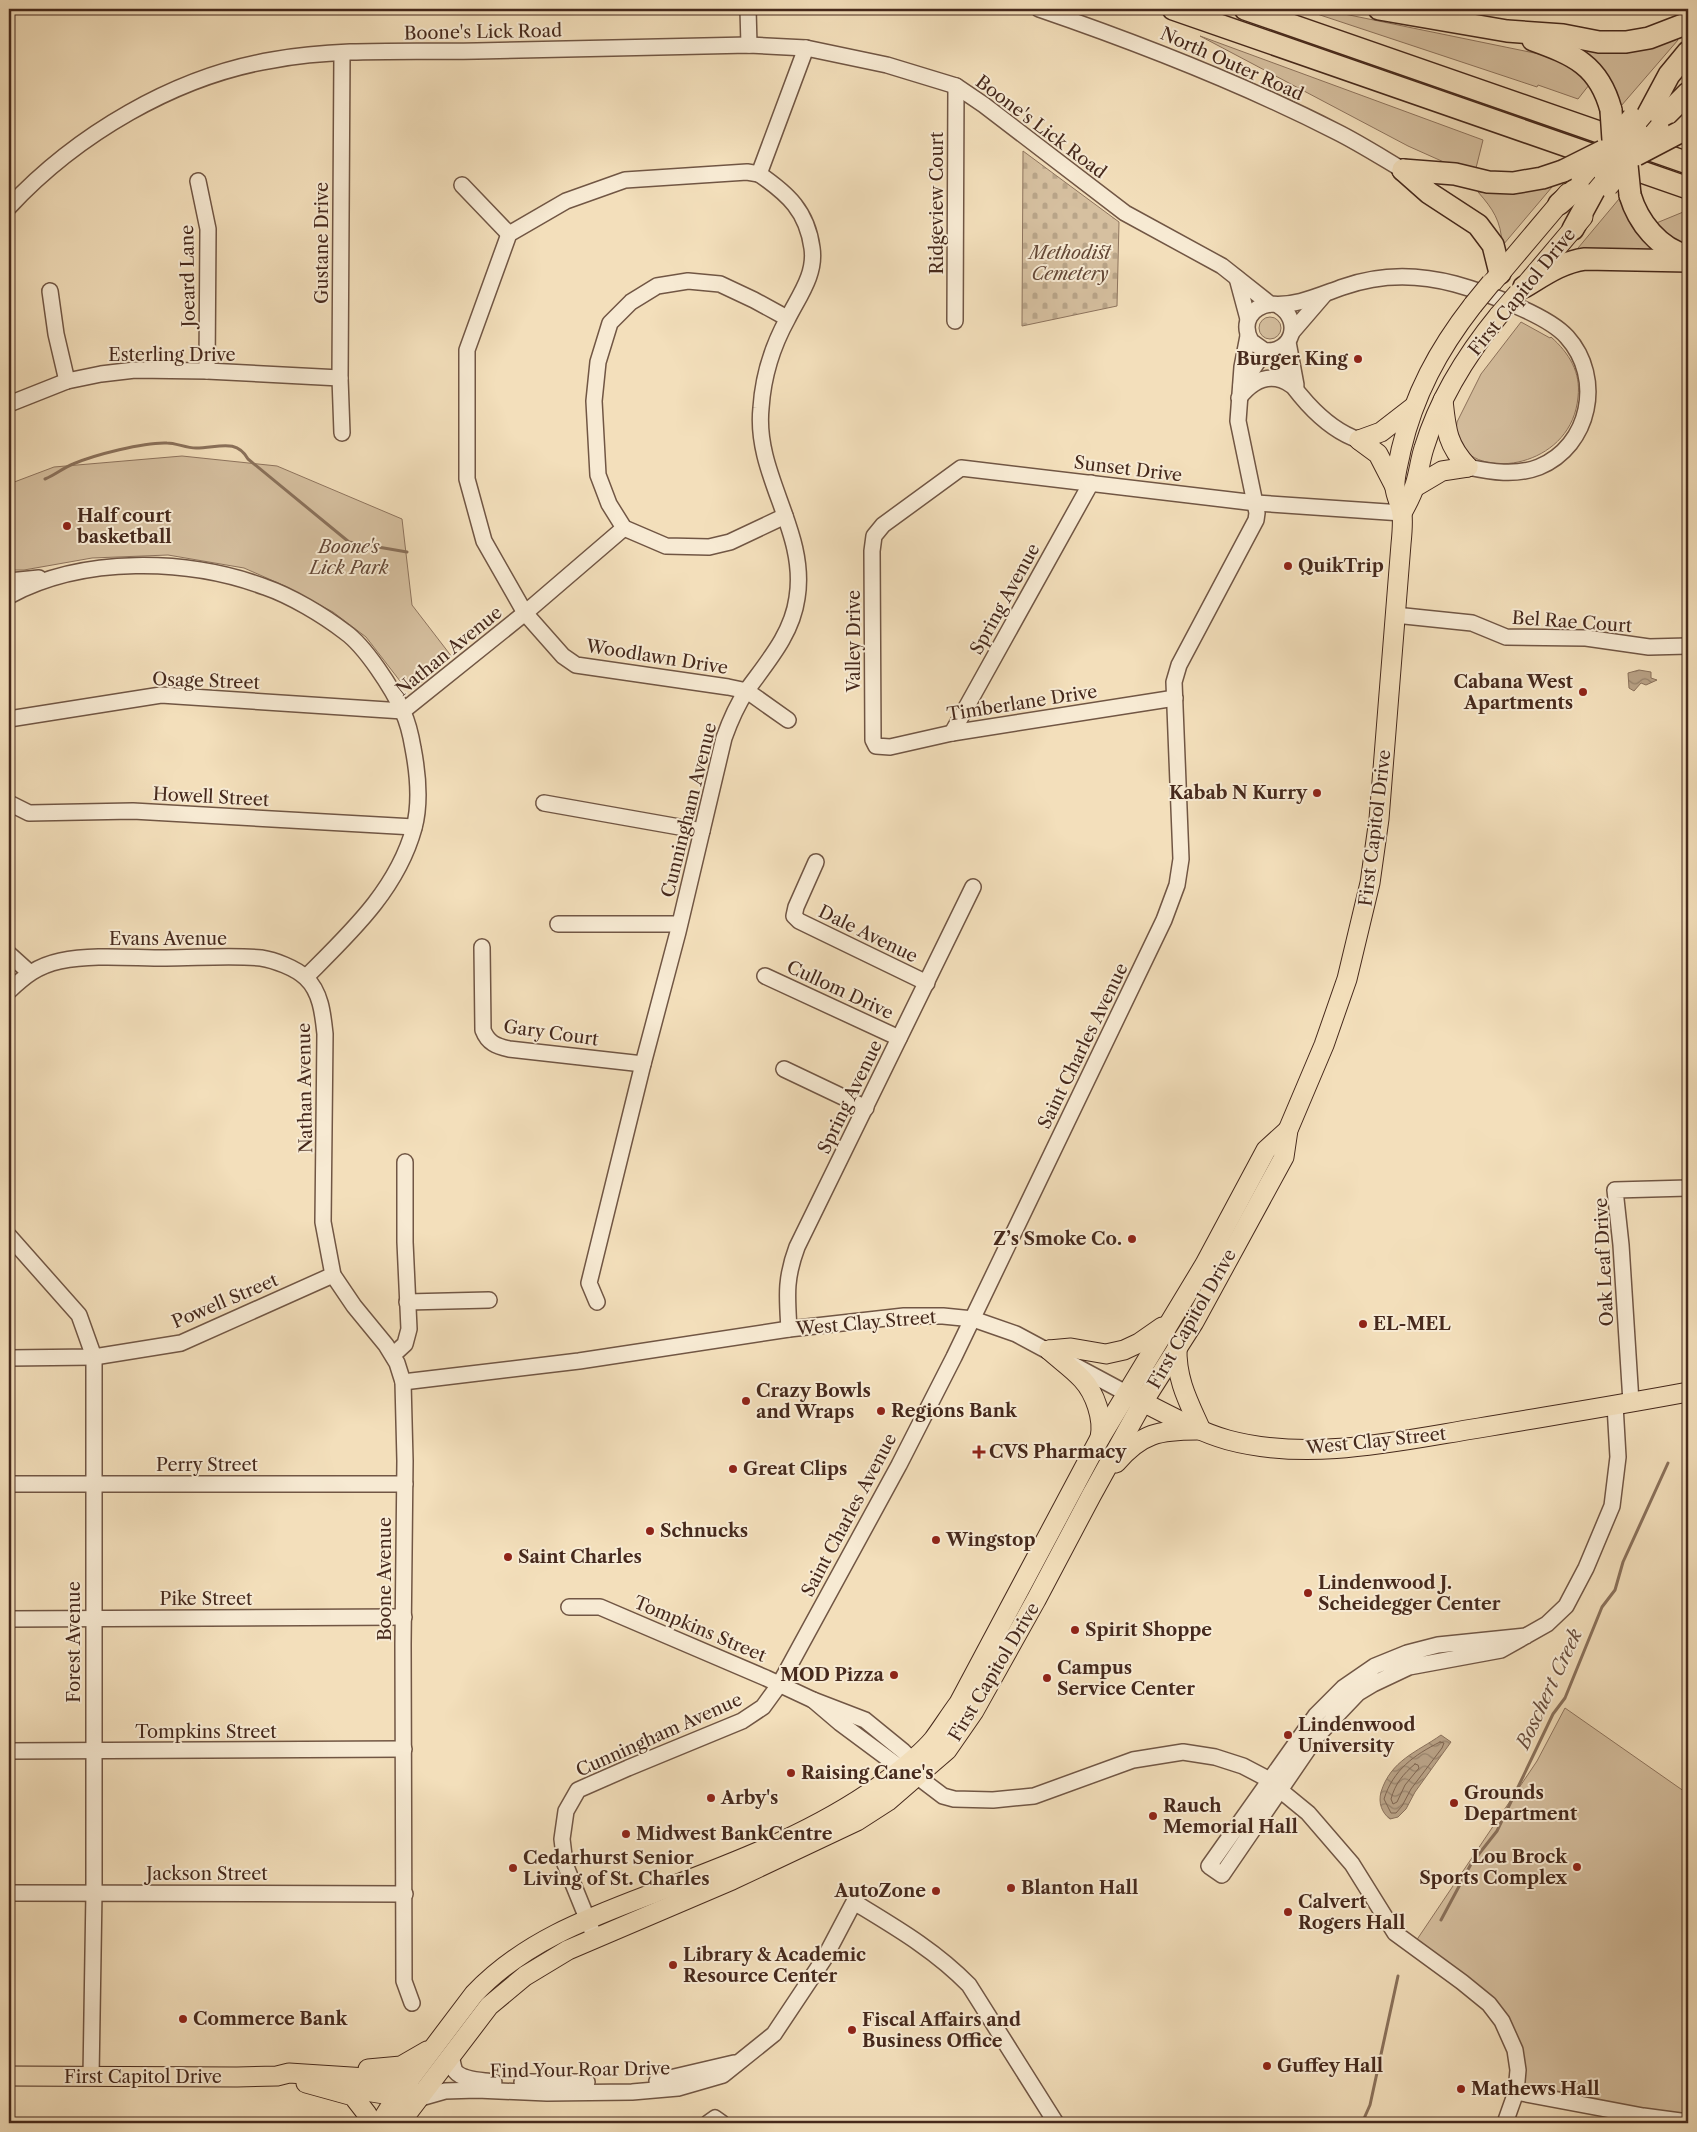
<svg xmlns="http://www.w3.org/2000/svg" width="1697" height="2132" viewBox="0 0 1697 2132" font-family="'Libre Caslon Text',serif">
<style>
.green{fill:#d6c0a0;stroke:#8e745e}
.cemetery{fill:url(#cemetery-stones);stroke:#8e745e}
.water{fill:url(#water-waves);stroke:#8a715b}
.lines{fill:none;stroke-linecap:round;stroke-linejoin:round}
.shore{stroke:#7f6550;stroke-width:1}
.stream{stroke:#8a715b;stroke-width:3}
.minor-casing{stroke:#715644;stroke-width:18}
.major-casing{stroke:#46291c;stroke-width:21}
.highway-casing{stroke:#46291c;stroke-width:24}
.minor{stroke:#f7ead3;stroke-width:15}
.major{stroke:#f3dfbb;stroke-width:19}
.highway{stroke:#f3dfbb;stroke-width:21}
.major-bridge-casing{stroke:#46291c;stroke-width:21;stroke-linecap:butt}
.highway-bridge-casing{stroke:#46291c;stroke-width:24;stroke-linecap:butt}
.major-bridge{stroke:#f3dfbb;stroke-width:19}
.highway-bridge{stroke:#f3dfbb;stroke-width:21}
.poi-dot{fill:#8f2418;stroke:#f7ead3;stroke-width:2}
.labels{text-anchor:middle;dominant-baseline:central;stroke-width:4;stroke-linejoin:round;paint-order:stroke}
.street-label{font-size:18px;fill:#46291c;stroke:#f7ead3}
.park-label{font-size:18px;font-style:italic;fill:#634736;stroke:#f7ead3}
.poi-label{font-size:18px;font-weight:bold;fill:#46291c;stroke:#f7ead3;text-anchor:start}
.water-label{font-size:19px;font-style:italic;fill:#684d3c;stroke:#f7ead3}
</style>
<defs>
<pattern id="cemetery-stones" width="16" height="16" patternUnits="userSpaceOnUse" patternTransform="scale(1.25)"><rect width="16" height="16" fill="#d6c0a0"/><path d="M2 7V4a2 2 0 0 1 4 0v3zM10 15v-3a2 2 0 0 1 4 0v3z" fill="#b9a589"/></pattern>
<pattern id="water-waves" width="16" height="10" patternUnits="userSpaceOnUse" patternTransform="scale(1.25)"><rect width="16" height="10" fill="#b8a185"/><path d="M0 5q4-4 8 0t8 0" fill="none" stroke="#97836c"/></pattern>
</defs>
<rect width="100%" height="100%" fill="#f3dfbb"/>
<filter id="stains"><feTurbulence type="fractalNoise" baseFrequency=".004" numOctaves="4"/><feColorMatrix values="0 0 0 0 .2 0 0 0 0 .09 0 0 0 0 .02 0 0 0 .5 -.17"/></filter>
<radialGradient id="worn" r=".72"><stop offset=".6" stop-color="#630" stop-opacity="0"/><stop offset="1" stop-color="#630" stop-opacity=".3"/></radialGradient>
<!-- green -->
<g class="green">
<polygon points="1302,9 1320,9 1549,56 1577,71 1589,85 1578,99 1538,85 1537,87"/>
<polygon points="1200,36 1483,140 1475,172 1455,167 1408,146"/>
<polygon points="1677,39 1678,40 1621,106 1578,48"/>
<path d="M1552 187 1503 245 1502 244C1501 221 1493 209 1478 192L1520 193Z"/>
<polygon points="1619,199 1632,227 1645,242 1658,254 1573,254"/>
<polygon points="1688,210 1688,248 1683,246 1654,224"/>
<circle cx="1270" cy="328" r="11"/>
<path d="M1521 322 1550 338 1551 337C1569 353 1581 372 1578 397 1571 478 1448 484 1457 422L1481 374Z"/>
<polygon points="182,456 277,466 402,519 412,605 452,657 418,685 400,681 366,637 333,612 285,586 244,568 168,555 92,558 24,570 9,570 9,484 54,467"/>
<polygon points="1565,1708 1688,1794 1688,2114 1669,2114 1526,2086 1522,2082 1518,2042 1416,1941 1537,1761"/>
</g>
<!-- cemetery -->
<polygon class="cemetery" points="1023,151 1119,222 1117,306 1022,326"/>
<!-- water -->
<g class="water">
<polygon points="1639,670 1651,672 1651,678 1657,680 1646,685 1641,683 1634,691 1629,688 1628,673"/>
<path d="M1441 1735 1451 1742 1415 1792 1406 1809 1398 1817 1390 1819C1382 1813 1378 1803 1381 1792 1391 1760 1417 1752 1441 1735Z"/>
</g>
<g class="lines">
<!-- shore -->
<g class="shore">
<path d="M1440 1742 1444 1743 1442 1748 1411 1789 1402 1806 1396 1813H1391L1384 1799C1393 1770 1414 1755 1440 1742Z"/>
<path d="M1415 1764 1418 1765 1419 1768 1405 1785 1397 1802 1393 1804 1391 1799C1395 1784 1403 1774 1415 1764Z"/>
</g>
<!-- stream -->
<g class="stream">
<path d="M45 479C55 475 63 468 73 464 94 455 144 442 167 443 176 443 186 448 196 448 218 448 236 438 248 459L349 542 407 552"/>
<polyline points="1441,1920 1471,1864 1497,1831 1553,1714 1565,1698 1602,1607 1615,1590 1623,1562 1668,1463"/>
<polyline points="1362,2123 1370,2105 1398,1976"/>
</g>
<defs>
<g id="minor">
<polyline points="748,9 749,45"/>
<path d="M1039 9C1141 44 1241 83 1337 132 1359 143 1381 157 1403 170"/>
<polyline points="759,174 747,172 625,180 566,201 509,234 467,350 467,479 484,541 525,613 563,656 576,665 728,687 747,691 788,720"/>
<polyline points="198,181 208,229 207,371"/>
<polyline points="462,185 509,234"/>
<path d="M9 207C76 135 175 76 273 60 339 48 410 52 477 51 568 49 658 47 749 45L806 48 887 65 956 86 984 105 1125 213 1222 266 1270 304C1295 307 1320 295 1343 287 1379 274 1418 274 1455 284 1484 292 1548 315 1567 337 1604 378 1590 446 1539 467 1516 476 1491 472 1468 467"/>
<polyline points="1237,278 1248,319"/>
<polyline points="50,291 56,334 67,381"/>
<path d="M1270 304C1251 307 1241 323 1251 341L1265 351C1293 353 1302 320 1279 306"/>
<polyline points="955,321 956,86"/>
<polyline points="1293,331 1324,295"/>
<polyline points="1288,342 1296,385"/>
<path d="M1269 351C1290 385 1320 427 1359 440"/>
<polyline points="1241,386 1265,351"/>
<path d="M1239 398C1253 380 1271 371 1291 385"/>
<polyline points="9,404 67,381 101,374 135,370 207,371 340,378"/>
<polyline points="342,433 340,378 342,53"/>
<polyline points="785,516 730,542 709,547 666,546 624,528 609,504 598,475 594,401 598,362 610,323 631,302 657,286 688,281 720,284 754,300 787,318"/>
<polyline points="9,581 39,578"/>
<path d="M9 596C83 556 187 558 265 587 291 596 323 615 345 632 365 646 393 689 403 712 408 723 411 736 413 748 418 774 421 802 414 828 397 890 350 933 306 977"/>
<polyline points="1395,615 1472,623 1506,637 1586,638 1649,647 1688,646"/>
<polyline points="1175,698 952,733 890,747 876,746 873,740 872,551 874,536 883,525 961,468 1256,503 1402,513"/>
<polyline points="403,711 525,613 624,528"/>
<polyline points="9,719 161,695 403,711"/>
<polyline points="952,733 1091,483"/>
<polyline points="9,803 29,813 133,811 414,827"/>
<polyline points="544,803 702,831"/>
<polyline points="816,862 796,907 794,916 799,921 927,983"/>
<polyline points="558,924 679,924"/>
<path d="M482 947 483 1030C488 1043 496 1046 509 1049L643 1064"/>
<polyline points="9,954 29,972"/>
<polyline points="765,976 899,1038"/>
<path d="M9 991C25 976 37 966 60 961 94 954 131 958 166 958 196 958 232 955 261 958 274 960 296 968 306 978 321 992 323 1015 325 1034L323 1222 333 1275 354 1306 386 1345 397 1363 403 1382 405 1461 403 1644 404 1981 412 2003"/>
<polyline points="784,1069 866,1108"/>
<polyline points="9,1236 79,1315 94,1357 94,1892 91,2077"/>
<polyline points="407,1302 489,1300"/>
<path d="M597 1302 589 1283 643 1064 678 932 724 738C730 721 737 705 747 690 768 661 792 634 797 598 808 531 754 475 761 408 763 377 773 345 788 318 799 296 816 274 812 248 807 211 788 194 759 174L806 48"/>
<path d="M789 1329C787 1296 785 1279 797 1247L973 887"/>
<polyline points="393,1355 405,1344 409,1329 405,1242 405,1162"/>
<polyline points="9,1358 94,1357 181,1343 333,1275"/>
<polyline points="403,1382 579,1361 789,1329 904,1316 943,1316 973,1319 1016,1334 1126,1393"/>
<polyline points="1631,1402 1621,1245 1615,1190 1688,1188"/>
<polyline points="9,1484 405,1484"/>
<polyline points="569,1607 600,1607 766,1678 813,1700 865,1720 903,1751 912,1760 916,1771"/>
<polyline points="9,1619 404,1617"/>
<polyline points="1526,1636 1438,1645 1407,1653 1375,1666 1343,1688 1316,1715 1209,1866 1222,1875 1317,1736 1358,1693 1373,1684 1409,1667 1501,1650 1547,1624 1566,1606 1586,1568 1612,1506 1618,1457 1615,1405"/>
<polyline points="813,1700 840,1723 902,1769 918,1777 943,1796 954,1799 993,1800 1034,1796 1133,1760 1183,1752 1215,1757 1243,1766 1264,1777 1308,1813 1352,1864 1395,1933 1462,1982 1489,2004 1502,2021 1515,2050 1518,2070 1516,2092 1505,2123"/>
<polyline points="9,1751 404,1749"/>
<polyline points="9,1893 405,1894"/>
<polyline points="595,1938 565,1864 562,1839 566,1811 578,1790 628,1768 742,1721 763,1707 779,1685 899,1465 954,1357 1164,920 1177,885 1181,859 1174,682 1179,665 1256,520 1257,513 1238,421 1242,367 1248,336"/>
<path d="M451 2055C452 2059 453 2067 455 2071 463 2081 483 2080 494 2082"/>
<polyline points="657,2081 734,2063"/>
<polyline points="522,2082 587,2082"/>
<polyline points="1516,2092 1643,2116 1688,2122"/>
<path d="M417 2099 445 2091 477 2090 547 2093 632 2092 678 2088 723 2075 774 2034 824 1959 854 1902C895 1927 935 1950 969 1985L1056 2123"/>
<polyline points="708,2123 715,2118 722,2123"/>
</g>
<g id="major">
<polyline points="1528,282 1583,217"/>
<polyline points="1492,283 1568,193"/>
<path d="M1443 400C1446 429 1447 445 1468 467"/>
<polyline points="1359,440 1381,432 1412,408"/>
<polyline points="1359,440 1378,454 1395,487"/>
<polyline points="1415,487 1442,471 1468,467"/>
<path d="M1402 513C1407 504 1412 495 1415 485 1419 473 1420 460 1424 448 1439 399 1467 354 1499 315"/>
<path d="M1177 1347C1176 1379 1188 1401 1201 1430"/>
<polyline points="1049,1350 1071,1348 1106,1354 1124,1350 1139,1343 1162,1327"/>
<path d="M1049 1350C1060 1360 1072 1368 1082 1379 1095 1393 1104 1419 1100 1438"/>
<path d="M1131 1396C1161 1411 1196 1431 1228 1440 1310 1462 1398 1441 1479 1428 1549 1416 1619 1405 1688 1392"/>
<path d="M1116 1463C1141 1433 1160 1430 1197 1430"/>
<polyline points="368,2069 401,2066 427,2051"/>
<polyline points="9,2076 237,2077 277,2076 289,2073 382,2079 407,2084 412,2092"/>
<polyline points="306,2083 353,2096 367,2114 368,2123"/>
<polyline points="347,2088 409,2098"/>
<path d="M380 2123 397 2096 474 1994C523 1942 588 1918 654 1893 736 1862 823 1830 894 1775 907 1765 922 1753 933 1740 942 1728 950 1715 959 1703L1100 1438 1205 1264 1266 1150 1288 1130"/>
<path d="M400 2123 489 2006 525 1976 568 1950 732 1880 857 1821 888 1801 947 1750 974 1711 1036 1600 1091 1496 1143 1402 1194 1322 1284 1157 1288 1130 1324 1045 1347 979 1370 883 1379 819 1401 544C1402 534 1403 523 1402 514 1401 505 1396 497 1395 488 1394 476 1399 462 1401 450 1414 395 1438 350 1473 305"/>
</g>
<g id="highway">
<polyline points="1173,9 1688,188"/>
<polyline points="1245,9 1688,163"/>
<polyline points="1379,9 1507,31 1563,35 1599,42 1626,42 1649,38 1688,23"/>
<path d="M1533 40C1574 55 1599 65 1611 110"/>
<polyline points="1640,132 1667,114 1688,93"/>
<polyline points="1638,133 1669,75 1688,52"/>
<polyline points="1403,170 1455,174 1488,182 1513,183 1542,178 1563,171"/>
<polyline points="1403,170 1429,193 1478,225 1493,245 1500,273"/>
<path d="M1630 195C1638 222 1659 249 1688 256"/>
<polyline points="1559,204 1575,190 1601,173"/>
<polyline points="1573,229 1604,172"/>
<path d="M1524 287C1544 275 1562 262 1585 259L1688 261"/>
</g>
</defs>
<!-- minor casing -->
<use href="#minor" class="minor-casing"/>
<!-- major casing -->
<use href="#major" class="major-casing"/>
<!-- highway casing -->
<use href="#highway" class="highway-casing"/>
<!-- minor -->
<use href="#minor" class="minor"/>
<!-- major -->
<use href="#major" class="major"/>
<!-- highway -->
<use href="#highway" class="highway"/>
<defs>
<g id="major-bridge">
<polyline points="1613,140 1632,117"/>
<polyline points="1638,152 1659,127"/>
<polyline points="1581,178 1603,152"/>
<polyline points="1608,187 1627,165"/>
<polyline points="1473,305 1491,283"/>
<polyline points="1499,315 1518,293"/>
</g>
<g id="highway-bridge">
<polyline points="1611,110 1613,140"/>
<polyline points="1636,155 1678,133"/>
<polyline points="1627,165 1630,195"/>
<polyline points="1563,171 1603,151"/>
<polyline points="1604,172 1612,147 1638,133"/>
<polyline points="1604,172 1628,159 1638,133"/>
</g>
</defs>
<!-- major-bridge casing -->
<use href="#major-bridge" class="major-bridge-casing"/>
<!-- highway-bridge casing -->
<use href="#highway-bridge" class="highway-bridge-casing"/>
<!-- major-bridge -->
<use href="#major-bridge" class="major-bridge"/>
<!-- highway-bridge -->
<use href="#highway-bridge" class="highway-bridge"/>
</g>
<!-- markers -->
<g class="poi-dot">
<circle cx="1358" cy="359" r="5"/>
<circle cx="67" cy="526" r="5"/>
<circle cx="1288" cy="566" r="5"/>
<circle cx="1583" cy="692" r="5"/>
<circle cx="1317" cy="793" r="5"/>
<circle cx="1132" cy="1239" r="5"/>
<circle cx="1363" cy="1324" r="5"/>
<circle cx="746" cy="1401" r="5"/>
<circle cx="881" cy="1411" r="5"/>
<path d="M976.5 1444.5h5v5h5v5h-5v5h-5v-5h-5v-5h5z"/>
<circle cx="733" cy="1469" r="5"/>
<circle cx="650" cy="1531" r="5"/>
<circle cx="936" cy="1540" r="5"/>
<circle cx="508" cy="1557" r="5"/>
<circle cx="1308" cy="1593" r="5"/>
<circle cx="1075" cy="1630" r="5"/>
<circle cx="894" cy="1675" r="5"/>
<circle cx="1047" cy="1678" r="5"/>
<circle cx="1288" cy="1735" r="5"/>
<circle cx="791" cy="1773" r="5"/>
<circle cx="711" cy="1798" r="5"/>
<circle cx="1454" cy="1803" r="5"/>
<circle cx="1153" cy="1816" r="5"/>
<circle cx="626" cy="1834" r="5"/>
<circle cx="1577" cy="1867" r="5"/>
<circle cx="513" cy="1868" r="5"/>
<circle cx="1011" cy="1888" r="5"/>
<circle cx="936" cy="1891" r="5"/>
<circle cx="1288" cy="1912" r="5"/>
<circle cx="673" cy="1965" r="5"/>
<circle cx="183" cy="2019" r="5"/>
<circle cx="852" cy="2030" r="5"/>
<circle cx="1267" cy="2066" r="5"/>
<circle cx="1461" cy="2089" r="5"/>
</g>
<g class="labels">
<!-- street labels -->
<g class="street-label">
<text transform="translate(483 32) rotate(-1)">Boone's Lick Road</text>
<text transform="translate(1232 64) rotate(24)">North Outer Road</text>
<text transform="translate(1041 127) rotate(37)">Boone's Lick Road</text>
<text transform="translate(937 203) rotate(-90)">Ridgeview Court</text>
<text transform="translate(322 243) rotate(-90)">Gustane Drive</text>
<text transform="translate(188 276) rotate(-91)">Joeard Lane</text>
<text transform="translate(1522 292) rotate(-51)">First Capitol Drive</text>
<text x="172" y="355">Esterling Drive</text>
<text transform="translate(1128 469) rotate(7)">Sunset Drive</text>
<text transform="translate(1005 599) rotate(-61)">Spring Avenue</text>
<text transform="translate(1572 622) rotate(4)">Bel Rae Court</text>
<text transform="translate(854 641) rotate(-90)">Valley Drive</text>
<text transform="translate(449 651) rotate(-39)">Nathan Avenue</text>
<text transform="translate(657 657) rotate(9)">Woodlawn Drive</text>
<text transform="translate(206 681) rotate(2)">Osage Street</text>
<text transform="translate(1022 703) rotate(-9)">Timberlane Drive</text>
<text transform="translate(211 797) rotate(3)">Howell Street</text>
<text transform="translate(689 810) rotate(-76)">Cunningham Avenue</text>
<text transform="translate(1375 828) rotate(-83)">First Capitol Drive</text>
<text transform="translate(868 934) rotate(26)">Dale Avenue</text>
<text x="168" y="939">Evans Avenue</text>
<text transform="translate(840 990) rotate(25)">Cullom Drive</text>
<text transform="translate(551 1033) rotate(8)">Gary Court</text>
<text transform="translate(1083 1046) rotate(-64)">Saint Charles Avenue</text>
<text transform="translate(305 1088) rotate(-91)">Nathan Avenue</text>
<text transform="translate(850 1097) rotate(-64)">Spring Avenue</text>
<text transform="translate(1604 1262) rotate(-93)">Oak Leaf Drive</text>
<text transform="translate(225 1301) rotate(-23)">Powell Street</text>
<text transform="translate(1192 1319) rotate(-60)">First Capitol Drive</text>
<text transform="translate(866 1323) rotate(-5)">West Clay Street</text>
<text transform="translate(1376 1441) rotate(-6)">West Clay Street</text>
<text x="207" y="1465">Perry Street</text>
<text transform="translate(849 1515) rotate(-62)">Saint Charles Avenue</text>
<text transform="translate(385 1579) rotate(-90)">Boone Avenue</text>
<text x="206" y="1599">Pike Street</text>
<text transform="translate(700 1629) rotate(23)">Tompkins Street</text>
<text transform="translate(74 1642) rotate(-90)">Forest Avenue</text>
<text transform="translate(994 1672) rotate(-59)">First Capitol Drive</text>
<text x="206" y="1732">Tompkins Street</text>
<text transform="translate(659 1735) rotate(-24)">Cunningham Avenue</text>
<text x="207" y="1874">Jackson Street</text>
<text transform="translate(580 2070) rotate(-1)">Find Your Roar Drive</text>
<text x="143" y="2077">First Capitol Drive</text>
</g>
<!-- park labels -->
<g class="park-label">
<text x="1070" y="253">Methodist<tspan x="1070" dy="21">Cemetery</tspan></text>
<text x="349" y="547">Boone's<tspan x="349" dy="21">Lick Park</tspan></text>
</g>
<!-- poi labels -->
<g class="poi-label">
<text x="1348" y="359" text-anchor="end">Burger King</text>
<text x="77" y="516">Half court<tspan x="77" dy="21">basketball</tspan></text>
<text x="1298" y="566">QuikTrip</text>
<text x="1573" y="682" text-anchor="end">Cabana West<tspan x="1573" dy="21">Apartments</tspan></text>
<text x="1307" y="793" text-anchor="end">Kabab N Kurry</text>
<text x="1122" y="1239" text-anchor="end">Z’s Smoke Co.</text>
<text x="1373" y="1324">EL-MEL</text>
<text x="756" y="1391">Crazy Bowls<tspan x="756" dy="21">and Wraps</tspan></text>
<text x="891" y="1411">Regions Bank</text>
<text x="989" y="1452">CVS Pharmacy</text>
<text x="743" y="1469">Great Clips</text>
<text x="660" y="1531">Schnucks</text>
<text x="946" y="1540">Wingstop</text>
<text x="518" y="1557">Saint Charles</text>
<text x="1318" y="1583">Lindenwood J.<tspan x="1318" dy="21">Scheidegger Center</tspan></text>
<text x="1085" y="1630">Spirit Shoppe</text>
<text x="1057" y="1668">Campus<tspan x="1057" dy="21">Service Center</tspan></text>
<text x="884" y="1675" text-anchor="end">MOD Pizza</text>
<text x="1298" y="1725">Lindenwood<tspan x="1298" dy="21">University</tspan></text>
<text x="801" y="1773">Raising Cane's</text>
<text x="1464" y="1793">Grounds<tspan x="1464" dy="21">Department</tspan></text>
<text x="721" y="1798">Arby's</text>
<text x="1163" y="1806">Rauch<tspan x="1163" dy="21">Memorial Hall</tspan></text>
<text x="636" y="1834">Midwest BankCentre</text>
<text x="1567" y="1857" text-anchor="end">Lou Brock<tspan x="1567" dy="21">Sports Complex</tspan></text>
<text x="523" y="1858">Cedarhurst Senior<tspan x="523" dy="21">Living of St. Charles</tspan></text>
<text x="1021" y="1888">Blanton Hall</text>
<text x="926" y="1891" text-anchor="end">AutoZone</text>
<text x="1298" y="1902">Calvert<tspan x="1298" dy="21">Rogers Hall</tspan></text>
<text x="683" y="1955">Library &amp; Academic<tspan x="683" dy="21">Resource Center</tspan></text>
<text x="193" y="2019">Commerce Bank</text>
<text x="862" y="2020">Fiscal Affairs and<tspan x="862" dy="21">Business Office</tspan></text>
<text x="1277" y="2066">Guffey Hall</text>
<text x="1471" y="2089">Mathews Hall</text>
</g>
<!-- water labels -->
<g class="water-label">
<text transform="translate(1549 1689) rotate(-65)">Boschert Creek</text>
</g>
</g>
<!-- margin -->
<rect width="1697" height="2132" fill="none" stroke="#f3dfbb" stroke-width="30"/>
<rect x="10" y="10" width="1677" height="2112" fill="none" stroke="#46291c" stroke-width="2.5"/>
<rect x="15" y="15" width="1667" height="2102" fill="none" stroke="#46291c"/>
<rect width="100%" height="100%" filter="url(#stains)"/>
<rect width="100%" height="100%" fill="url(#worn)"/>
</svg>
